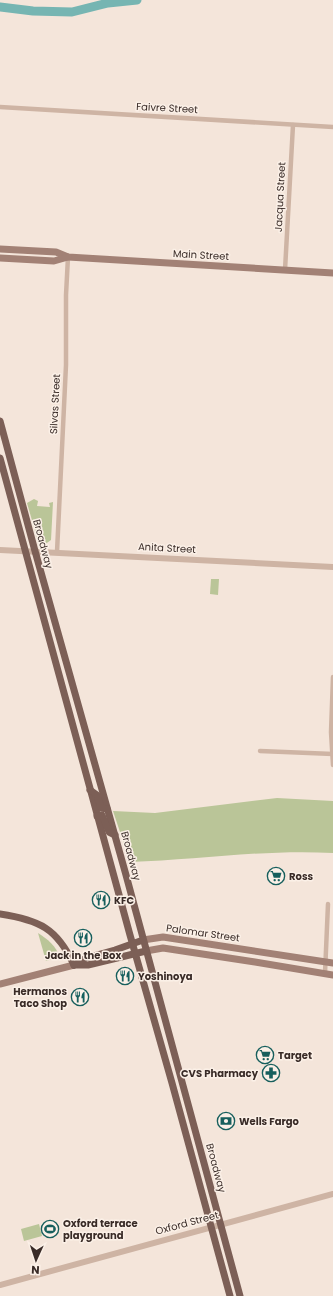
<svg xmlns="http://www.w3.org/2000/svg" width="333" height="1296" viewBox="0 0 333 1296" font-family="Poppins,sans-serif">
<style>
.green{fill:#bac598}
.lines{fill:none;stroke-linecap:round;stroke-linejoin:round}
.river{stroke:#76b5b2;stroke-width:9}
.minor{stroke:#ceb4a4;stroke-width:4.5}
.tertiary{stroke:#ceb4a4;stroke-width:6}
.secondary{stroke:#a28175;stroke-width:7}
.primary{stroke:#7c5f56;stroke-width:7}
.labels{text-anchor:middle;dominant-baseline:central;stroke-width:3;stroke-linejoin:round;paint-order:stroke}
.street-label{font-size:10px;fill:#392b27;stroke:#fbf0e7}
.poi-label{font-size:10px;font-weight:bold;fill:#392b27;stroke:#fbf0e7;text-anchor:start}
</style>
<rect width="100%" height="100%" fill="#f4e5da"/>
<!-- green -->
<g class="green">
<polygon points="34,499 38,501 37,506 50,507 49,503 53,502 51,540 44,545 38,541 27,503"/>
<polygon points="211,579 219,579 218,595 210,594"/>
<path d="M277 798 333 801V853C265 849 198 860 130 862L113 811 155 813Z"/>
<path d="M38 933C47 939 57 946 59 957L46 961Z"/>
<polygon points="39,1224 42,1236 24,1241 21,1229"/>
</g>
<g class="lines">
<!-- river -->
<polyline class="river" points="0,7 33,11 72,12 108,3 137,0"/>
<!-- minor -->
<g class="minor">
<polyline points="0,107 333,127"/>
<polyline points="285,270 293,125"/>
<polyline points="57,552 66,365 66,295 68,257"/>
<polyline points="333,677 331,732 333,765"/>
<polyline points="260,751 333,754"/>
<polyline points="325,973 328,904"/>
</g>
<!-- tertiary -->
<g class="tertiary">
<polyline points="0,550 333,567"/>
<polyline points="0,1285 333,1194"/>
</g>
<!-- secondary -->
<g class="secondary">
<polyline points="0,249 56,252 68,257 333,273"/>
<polyline points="0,258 54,261 68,257"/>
<polyline points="143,940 163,937 333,963"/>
<polyline points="146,951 163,948 255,962 333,975"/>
<polyline points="0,984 74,965"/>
</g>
<!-- primary -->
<g class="primary">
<polyline points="0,421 35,551 126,875 240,1296"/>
<polyline points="0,458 130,935 172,1083 230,1296"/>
<polyline points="90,790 97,795 101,808 107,809"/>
<polyline points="97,816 102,815 109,832 115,835"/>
<path d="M0 914C39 920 57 928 74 965"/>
<polyline points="74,965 88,965 146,951"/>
<polyline points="74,965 86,958 115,950 143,940"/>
</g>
</g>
<!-- icons -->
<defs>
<symbol id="supermarket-ring" viewBox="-11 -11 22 22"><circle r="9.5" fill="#fbf0e7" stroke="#175f5d" stroke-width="1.5"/><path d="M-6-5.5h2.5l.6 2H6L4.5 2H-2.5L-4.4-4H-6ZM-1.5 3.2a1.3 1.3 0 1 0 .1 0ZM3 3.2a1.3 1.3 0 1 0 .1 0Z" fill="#175f5d"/></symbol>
<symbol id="restaurant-ring" viewBox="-11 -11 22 22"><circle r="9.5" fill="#fbf0e7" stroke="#175f5d" stroke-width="1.5"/><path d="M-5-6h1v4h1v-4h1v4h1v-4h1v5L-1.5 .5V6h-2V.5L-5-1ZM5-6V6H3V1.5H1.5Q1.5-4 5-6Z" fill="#175f5d"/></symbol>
<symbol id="pharmacy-ring" viewBox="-11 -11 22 22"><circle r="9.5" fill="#fbf0e7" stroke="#175f5d" stroke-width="1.5"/><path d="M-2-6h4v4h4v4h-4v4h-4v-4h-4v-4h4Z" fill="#175f5d"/></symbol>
<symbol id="bank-ring" viewBox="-11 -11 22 22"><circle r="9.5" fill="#fbf0e7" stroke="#175f5d" stroke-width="1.5"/><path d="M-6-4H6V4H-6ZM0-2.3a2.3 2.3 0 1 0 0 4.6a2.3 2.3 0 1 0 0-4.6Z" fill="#175f5d"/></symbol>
<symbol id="stadium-ring" viewBox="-11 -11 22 22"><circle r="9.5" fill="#fbf0e7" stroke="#175f5d" stroke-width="1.5"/><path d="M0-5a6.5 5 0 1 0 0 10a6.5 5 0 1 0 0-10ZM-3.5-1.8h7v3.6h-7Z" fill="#175f5d"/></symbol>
</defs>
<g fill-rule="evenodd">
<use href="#supermarket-ring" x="266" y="866" width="20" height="20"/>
<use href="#restaurant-ring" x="91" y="890" width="20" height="20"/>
<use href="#restaurant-ring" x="73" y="928" width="20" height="20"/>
<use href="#restaurant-ring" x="115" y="966" width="20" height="20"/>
<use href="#restaurant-ring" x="70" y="987" width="20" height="20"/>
<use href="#supermarket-ring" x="255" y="1045" width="20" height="20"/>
<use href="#pharmacy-ring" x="261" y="1063" width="20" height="20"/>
<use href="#bank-ring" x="216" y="1111" width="20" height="20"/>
<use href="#stadium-ring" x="40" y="1219" width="20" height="20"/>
</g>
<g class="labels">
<!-- street labels -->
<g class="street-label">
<text transform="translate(167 108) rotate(3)">Faivre Street</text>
<text transform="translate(280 197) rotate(-87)">Jacqua Street</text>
<text transform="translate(201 255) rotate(3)">Main Street</text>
<text transform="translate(55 404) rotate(-87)">Silvas Street</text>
<text transform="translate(43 544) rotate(75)">Broadway</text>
<text transform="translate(167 548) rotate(3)">Anita Street</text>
<text transform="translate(131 856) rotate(75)">Broadway</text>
<text transform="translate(203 933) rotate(8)">Palomar Street</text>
<text transform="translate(216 1168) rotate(75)">Broadway</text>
<text transform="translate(187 1223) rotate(-15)">Oxford Street</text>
</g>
<!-- poi labels -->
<g class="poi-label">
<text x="289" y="876">Ross</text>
<text x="114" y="900">KFC</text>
<text x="83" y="955" text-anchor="middle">Jack in the Box</text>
<text x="138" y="976">Yoshinoya</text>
<text x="67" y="991" text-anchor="end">Hermanos<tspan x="67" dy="12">Taco Shop</tspan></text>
<text x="278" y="1055">Target</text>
<text x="258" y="1073" text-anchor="end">CVS Pharmacy</text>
<text x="239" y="1121">Wells Fargo</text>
<text x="63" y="1223">Oxford terrace<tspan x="63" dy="12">playground</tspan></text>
</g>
</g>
<!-- north arrow -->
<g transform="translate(36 1260) rotate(183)" stroke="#fbf0e7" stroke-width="3" paint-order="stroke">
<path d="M0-3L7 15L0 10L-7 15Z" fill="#392b27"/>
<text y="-6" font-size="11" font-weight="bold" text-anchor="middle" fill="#392b27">N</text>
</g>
</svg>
